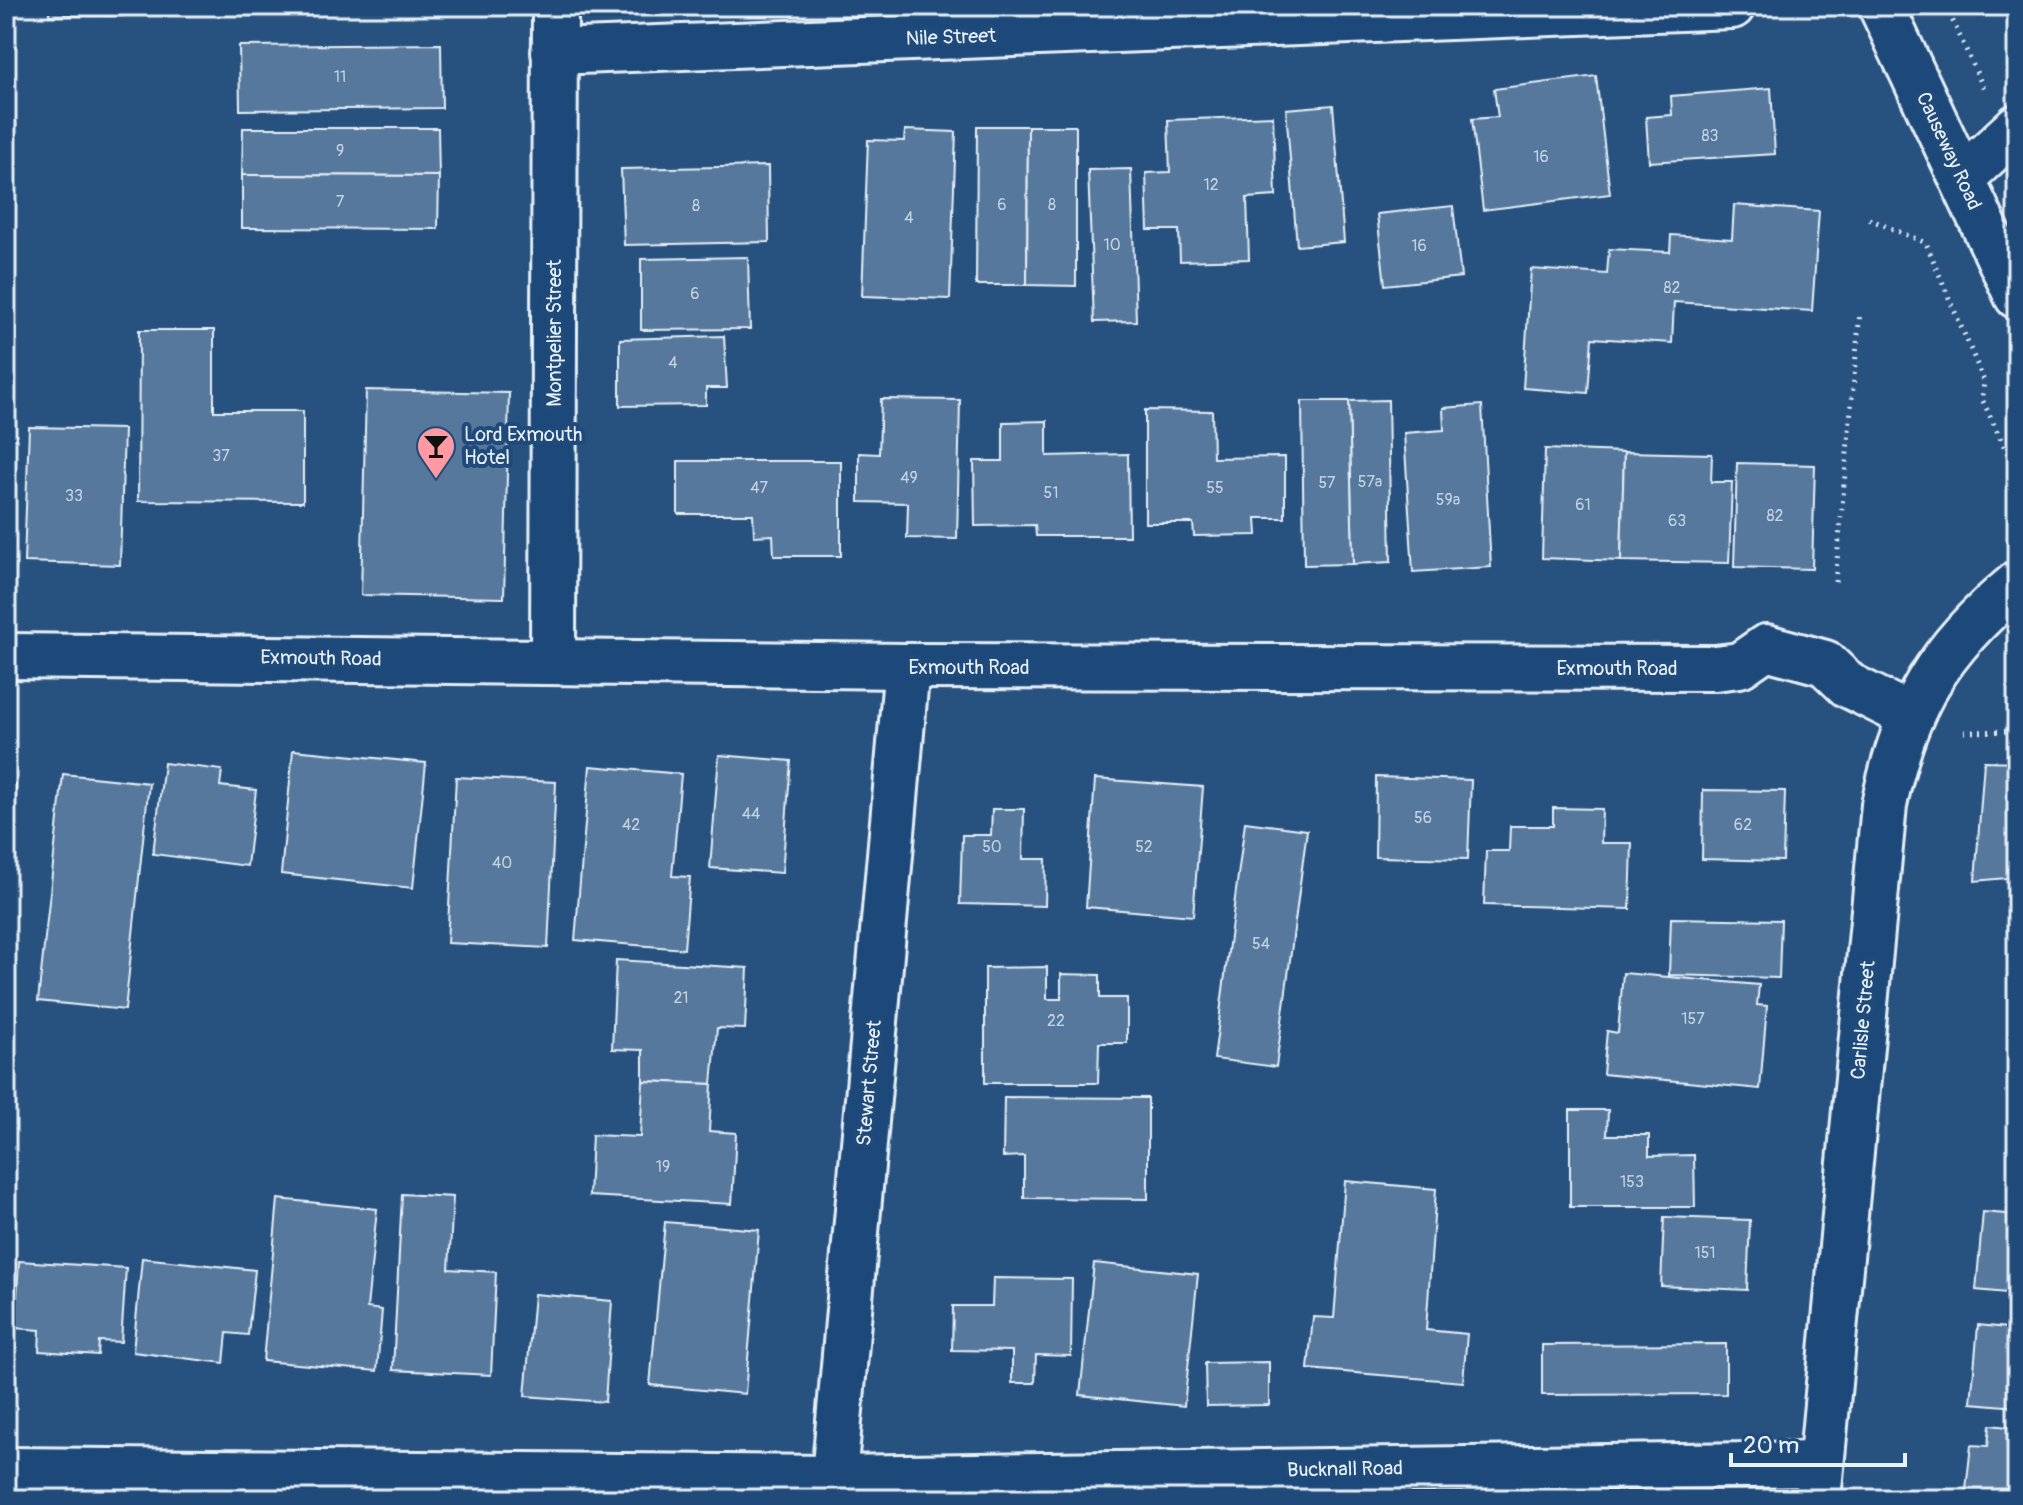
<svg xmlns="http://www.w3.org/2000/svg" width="2023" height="1505" viewBox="0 0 2023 1505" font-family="Pangolin,sans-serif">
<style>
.building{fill:#57789d;stroke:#e8f1f8;stroke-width:2}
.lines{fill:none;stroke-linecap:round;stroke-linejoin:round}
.minor-casing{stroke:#e8f1f8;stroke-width:50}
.major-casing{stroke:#e8f1f8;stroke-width:50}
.path{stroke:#e8f1f8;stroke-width:5;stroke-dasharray:2 6;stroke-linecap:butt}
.minor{stroke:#1f4a7a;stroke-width:44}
.major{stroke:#1f4a7a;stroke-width:44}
.labels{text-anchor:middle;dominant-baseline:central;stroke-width:8;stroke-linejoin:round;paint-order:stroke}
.number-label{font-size:16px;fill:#c4d3e1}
.street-label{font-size:20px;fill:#e8f1f8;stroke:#1f4a7a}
.poi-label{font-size:20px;fill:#e8f1f8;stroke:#1f4a7a;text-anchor:start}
</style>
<rect width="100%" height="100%" fill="#27517f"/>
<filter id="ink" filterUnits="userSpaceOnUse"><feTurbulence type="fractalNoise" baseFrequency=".0125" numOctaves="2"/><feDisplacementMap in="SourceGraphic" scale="16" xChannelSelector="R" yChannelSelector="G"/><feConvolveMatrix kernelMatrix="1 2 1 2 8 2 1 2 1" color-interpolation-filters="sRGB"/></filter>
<g filter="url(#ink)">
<!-- building -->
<g class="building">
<polygon points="49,6 123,6 123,16 49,15"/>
<polygon points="441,44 442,108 240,110 239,46"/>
<polygon points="1596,76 1610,194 1483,210 1472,119 1498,117 1494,89"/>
<polygon points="1771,88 1775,154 1649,162 1646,117 1672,115 1671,96"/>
<polygon points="1333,105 1344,242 1297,246 1286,109"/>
<polygon points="1273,116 1276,196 1247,198 1249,259 1180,261 1179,230 1148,230 1146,173 1170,172 1168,120"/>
<polygon points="16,123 15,174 6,174 6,124"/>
<polygon points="977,126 1028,126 1027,285 976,285"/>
<polygon points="1028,126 1076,126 1076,286 1027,285"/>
<polygon points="243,128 438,128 439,176 242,175"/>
<polygon points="905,130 956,132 950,299 862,296 868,140 904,141"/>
<polygon points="768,166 769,242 624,245 621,169"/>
<polygon points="1131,169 1136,321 1094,322 1088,170"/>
<polygon points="242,175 439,176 438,229 242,228"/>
<polygon points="1734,205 1819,211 1812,311 1674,302 1672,343 1592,338 1588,393 1523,388 1531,269 1607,274 1609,249 1670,252 1671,235 1732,239"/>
<polygon points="1453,206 1461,277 1385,285 1377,214"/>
<polygon points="748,257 750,329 641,330 641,259"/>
<polygon points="139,330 214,330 214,411 303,411 303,502 138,501"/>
<polygon points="724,336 727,388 706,388 706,405 620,406 620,339"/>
<polygon points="366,390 509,393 504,598 361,595"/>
<polygon points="881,399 960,400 957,539 907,538 908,503 859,502 859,453 879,454"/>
<polygon points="1388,400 1391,562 1353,564 1349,401"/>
<polygon points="1302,401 1349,401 1353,564 1304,565"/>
<polygon points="1482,405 1491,567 1413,572 1404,433 1444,430 1443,408"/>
<polygon points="1145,410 1212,411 1213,458 1285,457 1285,518 1256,518 1257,535 1194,536 1193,523 1145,523"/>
<polygon points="1047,421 1047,456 1128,454 1129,536 1036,536 1035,525 975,526 974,461 1003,461 1003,422"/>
<polygon points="29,427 124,429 120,565 24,562"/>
<polygon points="1545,449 1624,452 1621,561 1542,558"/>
<polygon points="1624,452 1712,454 1711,482 1732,482 1729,563 1621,561"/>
<polygon points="678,461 841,461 841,556 774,556 773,535 754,536 753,514 678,514"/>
<polygon points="1737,463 1815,465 1812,569 1734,567"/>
<polygon points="293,750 426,763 413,888 281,874"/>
<polygon points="719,755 791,761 782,873 710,868"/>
<polygon points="1984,761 2017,762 2017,877 1975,881"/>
<polygon points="164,763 222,770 220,786 256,790 247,866 153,854"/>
<polygon points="590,766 681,774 672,876 690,877 684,949 575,940"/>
<polygon points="63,774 149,783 125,1010 38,1001"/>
<polygon points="456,777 556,782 548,948 447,943"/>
<polygon points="1376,777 1471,780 1468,859 1375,857"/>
<polygon points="1095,779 1203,787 1193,916 1086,907"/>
<polygon points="6,783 16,784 6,855"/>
<polygon points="1703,790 1785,791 1783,861 1702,859"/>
<polygon points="1553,808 1602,809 1601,843 1632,843 1630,909 1484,905 1486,851 1509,851 1510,826 1553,826"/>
<polygon points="992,809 1024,809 1023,859 1046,859 1045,906 960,904 962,835 991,835"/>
<polygon points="1245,822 1307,830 1276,1067 1214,1059"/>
<polygon points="1671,918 1781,920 1779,978 1669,975"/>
<polygon points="616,960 748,968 745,1029 717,1028 712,1084 643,1081 643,1050 612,1049"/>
<polygon points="1047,967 1047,999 1061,999 1061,974 1100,975 1100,998 1127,998 1127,1043 1099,1043 1098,1083 985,1083 985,968"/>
<polygon points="1623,973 1759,985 1757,1005 1767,1006 1760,1089 1603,1074 1607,1031 1618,1033"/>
<polygon points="643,1081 712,1084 709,1131 736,1133 732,1204 589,1196 592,1135 640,1137"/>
<polygon points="1004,1097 1148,1098 1148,1199 1024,1198 1024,1156 1003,1157"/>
<polygon points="1570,1110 1608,1110 1607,1135 1649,1135 1649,1156 1694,1155 1695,1207 1570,1207"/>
<polygon points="1345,1181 1436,1189 1426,1330 1467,1334 1463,1382 1308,1369 1313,1317 1334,1318"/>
<polygon points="402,1194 453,1197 449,1269 496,1272 491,1375 393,1370"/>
<polygon points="278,1199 377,1209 367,1308 382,1310 377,1371 263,1361"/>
<polygon points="1983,1212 2017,1215 2017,1294 1976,1290"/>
<polygon points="1664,1217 1750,1220 1747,1290 1661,1286"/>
<polygon points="665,1222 759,1230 745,1394 650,1385"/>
<polygon points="142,1258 255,1270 248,1335 227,1333 224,1363 133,1352"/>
<polygon points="19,1261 126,1268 121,1342 99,1341 98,1355 39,1351 40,1330 15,1328"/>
<polygon points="1094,1263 1198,1274 1184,1406 1080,1395"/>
<polygon points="993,1278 1072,1279 1071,1356 1036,1355 1035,1383 1012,1383 1012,1351 952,1350 953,1306 992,1306"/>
<polygon points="534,1294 612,1301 605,1402 525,1396"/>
<polygon points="1978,1325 2017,1329 2017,1407 1971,1403"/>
<polygon points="1726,1344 1726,1394 1542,1395 1542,1345"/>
<polygon points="1269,1362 1269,1405 1206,1406 1205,1363"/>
<polygon points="1990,1425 2017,1428 2017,1499 1965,1499 1971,1445 1988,1446"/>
</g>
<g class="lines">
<defs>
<g id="minor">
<polyline points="554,52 1732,6"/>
<polyline points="1962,178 2017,127"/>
<polyline points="6,656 907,666 1715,668 1740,665 1766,647 1825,663 1848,685 1908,715"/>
<polyline points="553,661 555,6"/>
<polyline points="6,1470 834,1478 1821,1464"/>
<polyline points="832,1499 907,666"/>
<path d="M1818 1499 1884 805C1904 707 1939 648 2017 584"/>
</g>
<polyline id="major" points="1881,6 2017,296"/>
</defs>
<!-- minor casing -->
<use href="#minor" class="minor-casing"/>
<!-- major casing -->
<use href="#major" class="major-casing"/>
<!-- path -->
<g class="path">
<polyline points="1946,6 1984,89"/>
<polyline points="1869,219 1926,243 1984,381 1982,399 2011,461"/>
<polyline points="1835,582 1860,312"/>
<polyline points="1964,732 2017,731"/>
</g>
<!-- minor -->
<use href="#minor" class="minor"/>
<!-- major -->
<use href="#major" class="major"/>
</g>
</g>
<!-- icons -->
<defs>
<symbol id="bar-pin" viewBox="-11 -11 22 30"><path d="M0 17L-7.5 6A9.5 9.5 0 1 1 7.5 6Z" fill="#ff9aa2" stroke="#1f4a7a"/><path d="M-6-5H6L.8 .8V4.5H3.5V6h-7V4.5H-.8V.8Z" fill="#111"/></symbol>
</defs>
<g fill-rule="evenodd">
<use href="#bar-pin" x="414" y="424" width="44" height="60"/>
</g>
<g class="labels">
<!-- number labels -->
<g class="number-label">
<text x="340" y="77">11</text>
<text x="1710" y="136">83</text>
<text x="340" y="151">9</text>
<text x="1541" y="157">16</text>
<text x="1211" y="185">12</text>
<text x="340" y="202">7</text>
<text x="1002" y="205">6</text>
<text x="1052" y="205">8</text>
<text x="696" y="206">8</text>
<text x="909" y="218">4</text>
<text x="1112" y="245">10</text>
<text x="1419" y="246">16</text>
<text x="1672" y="288">82</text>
<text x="695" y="294">6</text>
<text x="673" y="363">4</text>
<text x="221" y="456">37</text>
<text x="909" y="478">49</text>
<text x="1370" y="482">57a</text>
<text x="1327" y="483">57</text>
<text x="759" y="488">47</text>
<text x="1215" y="488">55</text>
<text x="1051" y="493">51</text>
<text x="74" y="496">33</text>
<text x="1448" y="500">59a</text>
<text x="1583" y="505">61</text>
<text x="1775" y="516">82</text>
<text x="1677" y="521">63</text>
<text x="751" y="814">44</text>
<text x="1423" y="818">56</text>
<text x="631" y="825">42</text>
<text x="1743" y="825">62</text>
<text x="992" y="847">50</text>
<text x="1144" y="847">52</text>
<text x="502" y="863">40</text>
<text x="1261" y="944">54</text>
<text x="681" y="998">21</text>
<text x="1693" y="1019">157</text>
<text x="1056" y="1021">22</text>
<text x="663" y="1167">19</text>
<text x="1632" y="1182">153</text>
<text x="1705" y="1253">151</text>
</g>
<!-- street labels -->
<g class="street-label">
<text transform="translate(951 37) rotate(-2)">Nile Street</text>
<text transform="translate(1949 151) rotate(65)">Causeway Road</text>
<text transform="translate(554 333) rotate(-90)">Montpelier Street</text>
<text transform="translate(321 658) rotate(1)">Exmouth Road</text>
<text x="969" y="667">Exmouth Road</text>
<text x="1617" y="668">Exmouth Road</text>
<text transform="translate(1863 1020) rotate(-85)">Carlisle Street</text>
<text transform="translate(869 1083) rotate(-85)">Stewart Street</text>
<text transform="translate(1345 1469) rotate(-1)">Bucknall Road</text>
</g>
<!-- poi labels -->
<g class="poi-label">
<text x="464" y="434">Lord Exmouth<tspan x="464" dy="23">Hotel</tspan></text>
</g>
</g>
<!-- margin -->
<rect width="2023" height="1505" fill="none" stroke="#1f4a7a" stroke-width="32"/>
<rect x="16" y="16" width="1991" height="1473" fill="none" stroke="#e8f1f8" stroke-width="3" filter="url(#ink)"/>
<!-- scale -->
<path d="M1731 1453v12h174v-12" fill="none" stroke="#e8f1f8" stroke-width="4"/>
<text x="1743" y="1453" font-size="24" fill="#e8f1f8" stroke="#1f4a7a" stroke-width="6" paint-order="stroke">20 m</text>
</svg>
